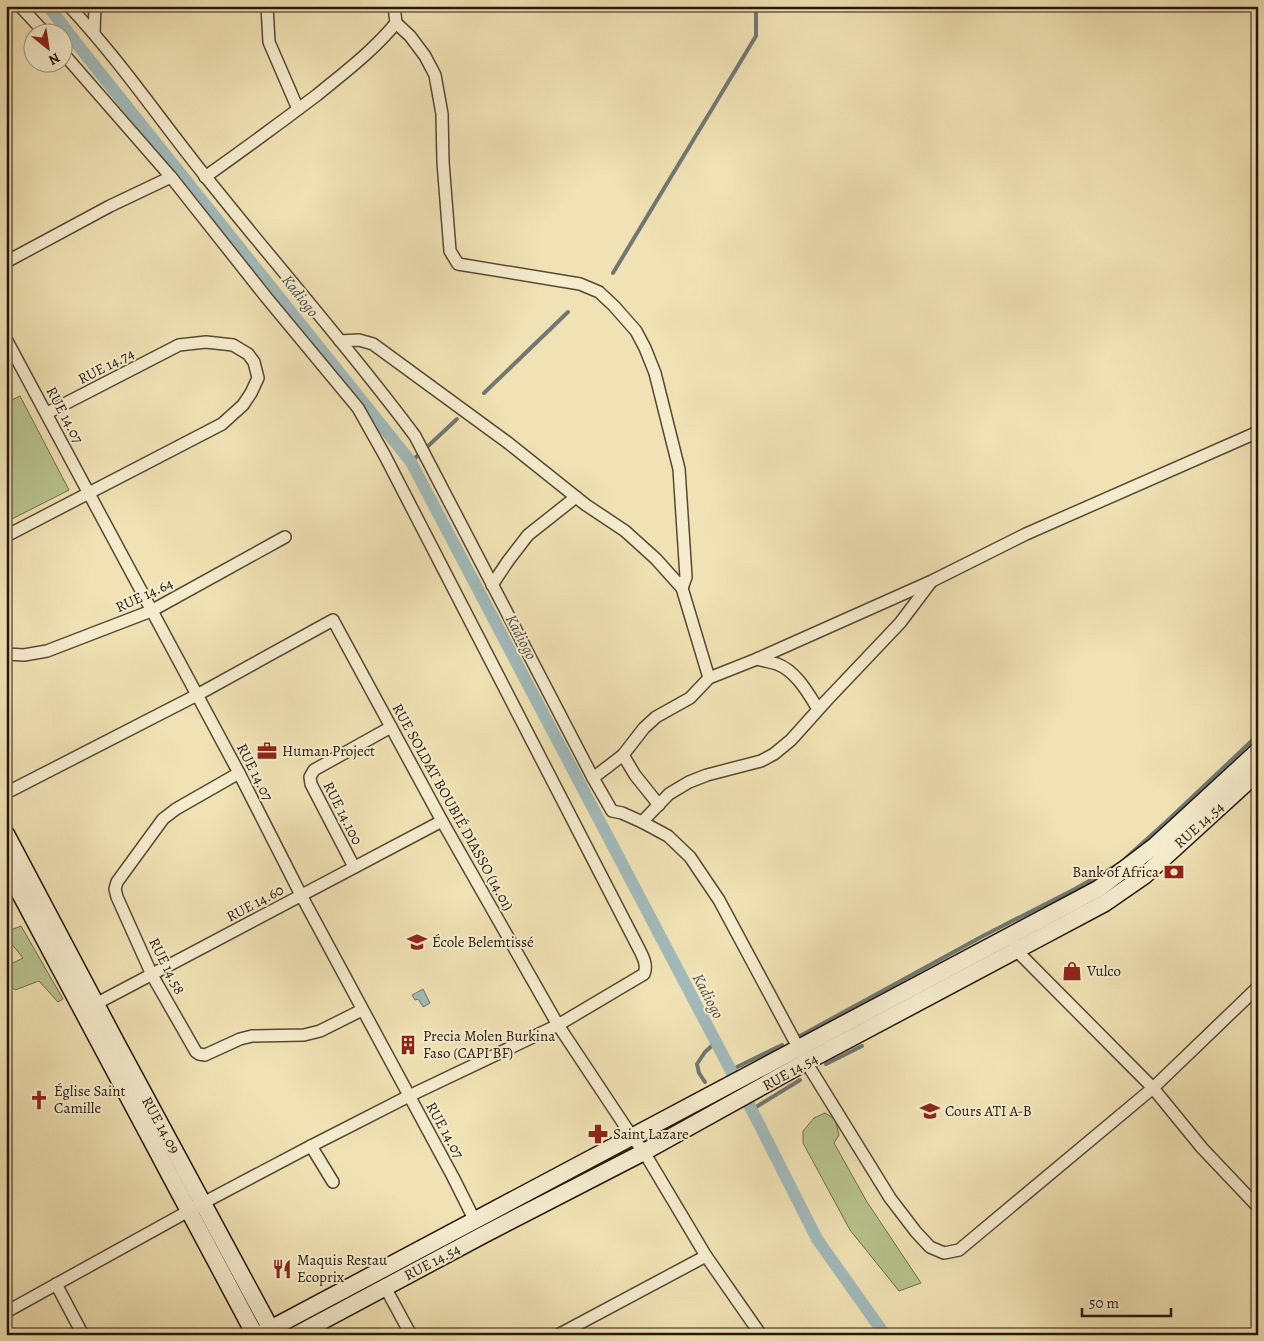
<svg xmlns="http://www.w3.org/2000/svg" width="1264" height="1341" viewBox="0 0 1264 1341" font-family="Alegreya,serif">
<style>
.green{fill:#b8c38e;stroke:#6f6c4c}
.water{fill:#a1baba;stroke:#707874}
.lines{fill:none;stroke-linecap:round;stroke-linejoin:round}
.stream{stroke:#707874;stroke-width:4}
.canal{stroke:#a1baba;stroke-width:12}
.street-casing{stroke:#584934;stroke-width:14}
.secondary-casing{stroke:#26160a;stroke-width:19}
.street{stroke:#f5ecce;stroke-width:11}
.secondary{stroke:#f5ecce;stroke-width:16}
.labels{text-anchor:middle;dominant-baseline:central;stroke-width:4;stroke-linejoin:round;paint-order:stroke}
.street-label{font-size:15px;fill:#26160a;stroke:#f5ecce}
.poi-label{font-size:15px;fill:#26160a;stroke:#f5ecce;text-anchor:start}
.water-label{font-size:16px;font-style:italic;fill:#514f48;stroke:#f5ecce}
</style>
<rect width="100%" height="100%" fill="#f0e2b4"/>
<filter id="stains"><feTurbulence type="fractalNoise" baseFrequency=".004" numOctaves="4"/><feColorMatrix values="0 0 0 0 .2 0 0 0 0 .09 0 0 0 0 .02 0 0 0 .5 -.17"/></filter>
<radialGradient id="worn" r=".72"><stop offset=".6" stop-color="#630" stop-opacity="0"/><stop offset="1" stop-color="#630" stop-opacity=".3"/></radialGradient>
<!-- green -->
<g class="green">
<polygon points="20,396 69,490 6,522 6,403"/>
<polygon points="21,926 63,999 58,1002 39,981 15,990 6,982 6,957 13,963 23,958 6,937 6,932"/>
<polygon points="825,1113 835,1119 839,1135 834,1143 867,1202 921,1283 899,1291 850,1230 803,1143 803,1131 814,1118"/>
</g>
<!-- water -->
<polygon class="water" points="423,989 430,1003 423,1007 418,999 415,1000 412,995"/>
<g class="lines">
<!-- stream -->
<g class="stream">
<polyline points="613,273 756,36 756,6"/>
<polyline points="484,393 568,312"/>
<polyline points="411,462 457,419"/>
<polyline points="1126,858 1166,822 1258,735"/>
<polyline points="800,1036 983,936 1075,889 1119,864"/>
<polyline points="826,1064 862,1046"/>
<polyline points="729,1067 735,1068 782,1045"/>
<polyline points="705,1082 699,1073 697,1064 705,1052 716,1042"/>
<polyline points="753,1113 756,1107 800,1080"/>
</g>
<!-- canal -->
<polyline class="canal" points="48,6 81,49 411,462 759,1124 817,1239 885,1335"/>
<defs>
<g id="street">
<polyline points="20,6 44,32"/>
<path d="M69 6C119 59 160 120 206 177 275 264 349 347 415 436L593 778 612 811 622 813 642 822 668 836 690 857 719 900 806 1062 890 1198 916 1232 930 1247 944 1253 959 1250 1153 1088 1258 987"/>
<polyline points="267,6 269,42 298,109"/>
<polyline points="394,6 396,23 410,36 425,56 435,75 442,114 443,162 450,251 458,264 580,284 599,292 614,306 636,331 645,348 655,373 679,469 686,577 682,588"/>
<polyline points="94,33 95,6"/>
<path d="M205 177C243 150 280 123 317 95 345 72 373 51 396 23"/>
<polyline points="6,262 110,206 171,177"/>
<polyline points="6,339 239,773 301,895 453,1177 475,1221"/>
<polyline points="340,341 359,340 373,344 507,442 586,505 625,531 656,559 682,588 709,678"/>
<polyline points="6,536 222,424 243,405 251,393 258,378 254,362 248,354 233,345 206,342 179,345 47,413"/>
<polyline points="492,585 508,561 528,535 576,497"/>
<polyline points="6,654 24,655 47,651 151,611 285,537"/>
<path d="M757 659C764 661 771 662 777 664 796 671 808 693 818 709"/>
<polyline points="623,755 635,775 659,805"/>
<polyline points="239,773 176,809 163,819 117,882 115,889 117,897 152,975 196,1052 199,1054 205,1055 240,1039 252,1036 304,1035 320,1031 362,1010"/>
<polyline points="593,778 623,755 644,728 656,717 690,698 709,678 757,659 932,581 1026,534 1258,432"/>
<polyline points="6,793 197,695 333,620 442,821 558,1025 633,1138 644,1152 706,1256 761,1335"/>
<polyline points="642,822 669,794 689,782 707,775 761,761 774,754 791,740 826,701 900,623 931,582"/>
<polyline points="354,867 311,784 310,777 314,770 391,727"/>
<polyline points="1014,945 1017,951 1153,1088 1202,1148 1258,1207"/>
<polyline points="90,1007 442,821"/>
<polyline points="311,1146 333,1182"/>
<polyline points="56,1284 83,1335"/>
<polyline points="385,1287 411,1335"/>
<path d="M6 1312 203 1203 311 1146 409 1096 558 1025 644 974C648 964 642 955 637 945L385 456 358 408 266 297 171 177 62 52"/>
<polyline points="558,1335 706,1256"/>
</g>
<g id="secondary">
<polyline points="6,834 117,1044 274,1335"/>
<polyline points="6,867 255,1335"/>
<polyline points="259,1335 1098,889 1156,845 1258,751"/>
<polyline points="296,1335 483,1235 644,1152 806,1062 1105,903 1144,876 1258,772"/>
</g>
</defs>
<!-- street casing -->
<use href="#street" class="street-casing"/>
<!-- secondary casing -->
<use href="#secondary" class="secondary-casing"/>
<!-- street -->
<use href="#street" class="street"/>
<!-- secondary -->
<use href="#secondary" class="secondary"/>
</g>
<!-- icons -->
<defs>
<symbol id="office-bare" viewBox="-9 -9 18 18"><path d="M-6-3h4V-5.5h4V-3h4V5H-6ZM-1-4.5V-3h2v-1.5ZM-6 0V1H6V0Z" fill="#8f2418" stroke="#f5ecce" stroke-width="2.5" paint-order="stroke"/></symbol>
<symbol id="bank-bare" viewBox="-9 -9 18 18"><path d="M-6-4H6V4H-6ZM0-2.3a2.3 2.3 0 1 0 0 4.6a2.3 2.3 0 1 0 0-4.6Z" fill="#8f2418" stroke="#f5ecce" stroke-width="2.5" paint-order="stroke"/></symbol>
<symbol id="school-bare" viewBox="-9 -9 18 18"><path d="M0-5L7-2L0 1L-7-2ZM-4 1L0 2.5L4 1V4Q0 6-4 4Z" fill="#8f2418" stroke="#f5ecce" stroke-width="2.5" paint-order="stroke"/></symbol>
<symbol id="shop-bare" viewBox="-9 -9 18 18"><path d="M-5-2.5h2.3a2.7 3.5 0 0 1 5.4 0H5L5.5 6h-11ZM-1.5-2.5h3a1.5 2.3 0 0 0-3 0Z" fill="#8f2418" stroke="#f5ecce" stroke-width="2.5" paint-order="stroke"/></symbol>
<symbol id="building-bare" viewBox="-9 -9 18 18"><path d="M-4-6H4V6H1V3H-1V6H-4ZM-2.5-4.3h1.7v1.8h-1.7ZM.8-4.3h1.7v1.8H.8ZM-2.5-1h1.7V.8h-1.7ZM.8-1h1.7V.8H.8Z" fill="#8f2418" stroke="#f5ecce" stroke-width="2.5" paint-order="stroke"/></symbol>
<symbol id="church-bare" viewBox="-9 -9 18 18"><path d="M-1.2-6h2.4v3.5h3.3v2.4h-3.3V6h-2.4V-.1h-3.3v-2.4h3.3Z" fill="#8f2418" stroke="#f5ecce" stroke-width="2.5" paint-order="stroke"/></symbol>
<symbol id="pharmacy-bare" viewBox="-9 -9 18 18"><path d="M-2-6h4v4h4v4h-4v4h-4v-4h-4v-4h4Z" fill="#8f2418" stroke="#f5ecce" stroke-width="2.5" paint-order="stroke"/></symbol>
<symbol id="restaurant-bare" viewBox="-9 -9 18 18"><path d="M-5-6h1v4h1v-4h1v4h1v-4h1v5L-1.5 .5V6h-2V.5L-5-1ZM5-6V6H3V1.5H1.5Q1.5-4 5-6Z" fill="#8f2418" stroke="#f5ecce" stroke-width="2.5" paint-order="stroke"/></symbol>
</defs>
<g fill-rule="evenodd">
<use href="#office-bare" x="253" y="737" width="28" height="28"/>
<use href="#bank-bare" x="1160" y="858" width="28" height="28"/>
<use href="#school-bare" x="403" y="928" width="28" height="28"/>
<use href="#shop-bare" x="1058" y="957" width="28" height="28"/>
<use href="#building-bare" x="394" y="1031" width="28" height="28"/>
<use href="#church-bare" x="25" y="1086" width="28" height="28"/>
<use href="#school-bare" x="916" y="1097" width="28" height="28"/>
<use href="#pharmacy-bare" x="584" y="1120" width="28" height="28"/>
<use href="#restaurant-bare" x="268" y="1255" width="28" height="28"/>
</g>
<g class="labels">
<!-- street labels -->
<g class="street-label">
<text transform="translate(106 366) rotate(-27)">RUE 14.74</text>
<text transform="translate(65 415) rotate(62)">RUE 14.07</text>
<text transform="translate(144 595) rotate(-25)">RUE 14.64</text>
<text transform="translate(255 772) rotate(63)">RUE 14.07</text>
<text transform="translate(453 807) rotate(61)">RUE SOLDAT BOUBIÉ DIASSO (14.01)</text>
<text transform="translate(343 813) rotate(63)">RUE 14.100</text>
<text transform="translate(1199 825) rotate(-42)">RUE 14.54</text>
<text transform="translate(255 903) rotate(-28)">RUE 14.60</text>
<text transform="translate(167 966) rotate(63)">RUE 14.58</text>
<text transform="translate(790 1072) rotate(-29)">RUE 14.54</text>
<text transform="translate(161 1125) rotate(61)">RUE 14.09</text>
<text transform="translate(445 1130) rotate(61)">RUE 14.07</text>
<text transform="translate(432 1262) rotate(-28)">RUE 14.54</text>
</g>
<!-- poi labels -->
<g class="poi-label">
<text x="282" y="751">Human Project</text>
<text x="1159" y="872" text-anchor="end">Bank of Africa</text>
<text x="432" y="942">École Belemtissé</text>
<text x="1087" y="971">Vulco</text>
<text x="423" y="1036">Precia Molen Burkina<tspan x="423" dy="17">Faso (CAPI BF)</tspan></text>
<text x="54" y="1091">Église Saint<tspan x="54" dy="17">Camille</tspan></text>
<text x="945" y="1111">Cours ATI A-B</text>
<text x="613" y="1134">Saint Lazare</text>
<text x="297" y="1260">Maquis Restau<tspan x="297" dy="17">Ecoprix</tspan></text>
</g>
<!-- water labels -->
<g class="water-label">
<text transform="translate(300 296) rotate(52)">Kadiogo</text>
<text transform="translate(521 637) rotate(62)">Kadiogo</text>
<text transform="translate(708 996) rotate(62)">Kadiogo</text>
</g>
</g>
<!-- margin -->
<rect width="1264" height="1341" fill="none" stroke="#f0e2b4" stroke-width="25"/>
<rect x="8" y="8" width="1249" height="1326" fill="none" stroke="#26160a" stroke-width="2.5"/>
<rect x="12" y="12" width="1239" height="1316" fill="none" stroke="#26160a"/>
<!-- north arrow -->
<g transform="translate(48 48) rotate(150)"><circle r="24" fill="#f5ecce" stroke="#a29680"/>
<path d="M0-4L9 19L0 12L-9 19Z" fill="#8f2418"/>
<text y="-8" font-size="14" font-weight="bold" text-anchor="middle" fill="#26160a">N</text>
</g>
<!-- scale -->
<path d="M1082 1308v8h89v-8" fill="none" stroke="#26160a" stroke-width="2.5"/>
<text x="1089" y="1308" font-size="15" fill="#26160a" stroke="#f5ecce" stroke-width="4" paint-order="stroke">50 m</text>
<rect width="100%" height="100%" filter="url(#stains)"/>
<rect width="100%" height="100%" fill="url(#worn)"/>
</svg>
